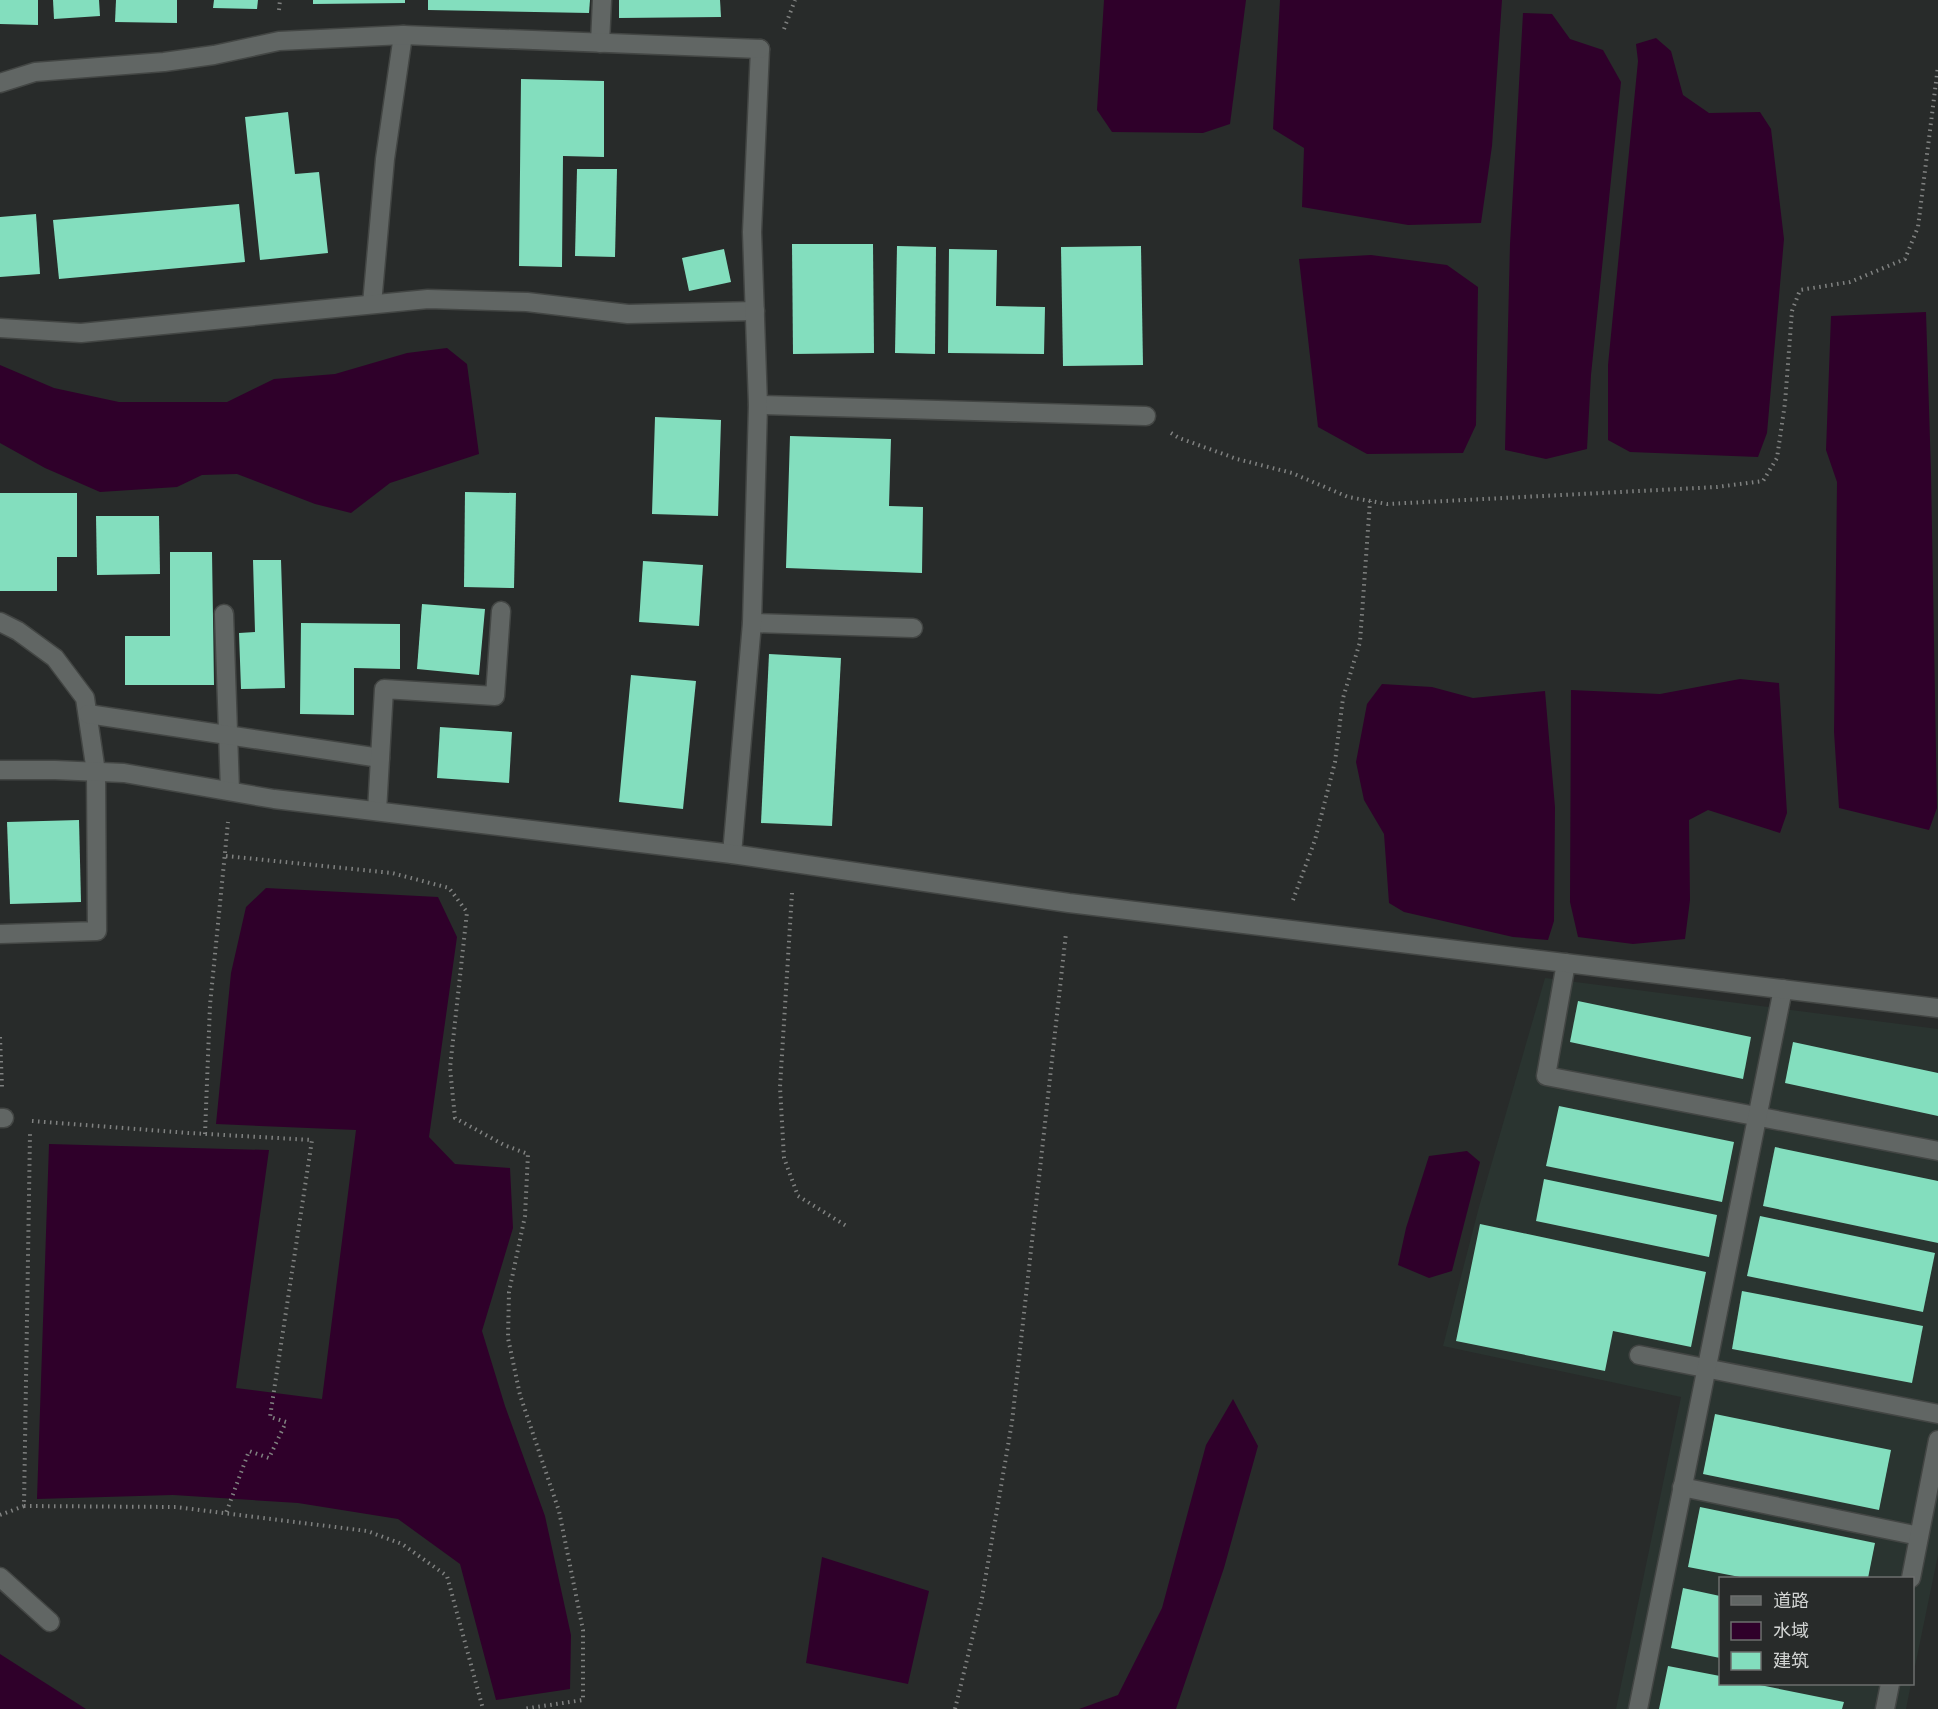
<svg xmlns="http://www.w3.org/2000/svg" width="1938" height="1709" viewBox="0 0 1938 1709" font-family="Literata,'Noto Sans SC',serif">
<style>
.built{fill:#2a3430}
.water{fill:#2f002a}
.building{fill:#83debe}
.lines{fill:none;stroke-linecap:round;stroke-linejoin:round}
.service-casing{stroke:#434644;stroke-width:21}
.minor-casing{stroke:#434644;stroke-width:21}
.path{stroke:#808281;stroke-width:4;stroke-dasharray:1.5 4.5;stroke-linecap:butt}
.service{stroke:#616664;stroke-width:18}
.minor{stroke:#616664;stroke-width:18}
</style>
<rect width="100%" height="100%" fill="#282b2a"/>
<!-- built -->
<polygon class="built" points="1545,978 1938,1029 1938,1555 1913,1676 1912,1578 1720,1578 1720,1684 1911,1684 1906,1709 1616,1709 1681,1397 1443,1346 1479,1207"/>
<!-- water -->
<g class="water">
<polygon points="1104,0 1246,0 1230,124 1203,133 1112,132 1097,110"/>
<polygon points="1280,0 1502,0 1492,146 1481,223 1408,225 1302,207 1304,148 1273,129"/>
<polygon points="1523,13 1552,14 1570,39 1603,50 1621,82 1591,375 1587,449 1546,459 1505,450 1510,244"/>
<polygon points="1656,38 1671,51 1683,95 1709,113 1760,112 1771,129 1784,239 1767,433 1758,457 1630,452 1608,440 1608,365 1638,61 1636,44"/>
<polygon points="1371,255 1447,265 1478,287 1476,425 1463,453 1367,454 1318,427 1299,259"/>
<polygon points="1926,312 1931,473 1937,808 1929,830 1839,808 1834,732 1837,482 1826,450 1831,316"/>
<polygon points="447,348 467,364 479,454 390,483 351,513 315,504 237,474 202,475 177,487 100,492 45,468 0,443 0,365 54,388 119,402 227,402 274,379 335,374 407,353"/>
<polygon points="1740,679 1779,683 1787,813 1780,833 1708,810 1689,820 1690,900 1685,939 1633,944 1578,937 1570,902 1571,690 1660,694"/>
<polygon points="1382,684 1432,687 1473,698 1545,691 1555,807 1554,921 1548,940 1513,937 1404,912 1389,903 1384,834 1364,800 1356,762 1367,704"/>
<polygon points="266,888 438,897 457,937 429,1137 455,1164 510,1168 513,1228 482,1331 505,1406 545,1516 571,1635 570,1689 496,1700 460,1564 398,1519 298,1503 173,1495 37,1499 49,1144 269,1150 236,1388 322,1399 356,1130 216,1124 231,973 246,907"/>
<polygon points="1467,1151 1480,1162 1452,1271 1429,1278 1398,1265 1406,1228 1429,1156"/>
<polygon points="1233,1399 1258,1446 1224,1568 1176,1709 1079,1709 1118,1695 1162,1608 1206,1445"/>
<polygon points="822,1557 929,1591 908,1684 806,1663"/>
<polygon points="0,1654 86,1709 0,1709"/>
</g>
<!-- building -->
<g class="building">
<polygon points="0,0 38,0 38,25 0,24"/>
<polygon points="53,0 99,0 100,16 54,19"/>
<polygon points="116,0 177,0 177,23 115,22"/>
<polygon points="214,0 258,0 257,9 213,8"/>
<polygon points="313,0 405,0 405,3 313,4"/>
<polygon points="428,0 590,0 589,13 428,10"/>
<polygon points="619,0 720,0 721,17 619,18"/>
<polygon points="521,79 604,81 604,157 563,156 562,267 519,266"/>
<polygon points="288,112 295,174 319,172 328,253 260,260 245,117"/>
<polygon points="577,169 617,169 615,257 575,256"/>
<polygon points="239,204 245,262 59,279 53,220"/>
<polygon points="36,214 40,274 0,277 0,217"/>
<polygon points="792,244 873,244 874,353 793,354"/>
<polygon points="897,246 936,247 935,354 895,353"/>
<polygon points="1141,246 1143,365 1063,366 1061,247"/>
<polygon points="724,249 731,282 689,291 682,258"/>
<polygon points="949,249 997,250 996,306 1045,307 1044,354 948,353"/>
<polygon points="655,417 721,420 718,516 652,514"/>
<polygon points="790,436 891,439 889,506 923,507 922,573 786,568"/>
<polygon points="465,492 516,493 514,588 464,587"/>
<polygon points="0,493 77,493 77,557 57,557 57,591 0,591"/>
<polygon points="96,516 159,516 160,574 97,575"/>
<polygon points="170,552 212,552 214,685 125,685 125,636 170,636"/>
<polygon points="253,560 281,560 285,688 241,689 239,633 255,632"/>
<polygon points="643,561 703,565 699,626 639,622"/>
<polygon points="422,604 485,609 479,675 417,669"/>
<polygon points="301,623 400,624 400,669 354,668 354,715 300,714"/>
<polygon points="769,654 841,658 832,826 761,823"/>
<polygon points="631,675 696,681 683,809 619,802"/>
<polygon points="440,727 512,732 509,783 437,778"/>
<polygon points="79,820 81,902 10,904 7,822"/>
<polygon points="1578,1001 1751,1037 1743,1079 1570,1042"/>
<polygon points="1793,1042 1938,1073 1938,1116 1785,1083"/>
<polygon points="1559,1106 1734,1142 1722,1202 1546,1166"/>
<polygon points="1775,1147 1938,1181 1938,1243 1763,1206"/>
<polygon points="1544,1179 1717,1215 1709,1257 1536,1221"/>
<polygon points="1760,1216 1935,1253 1923,1312 1747,1276"/>
<polygon points="1480,1224 1706,1272 1691,1347 1613,1331 1605,1371 1456,1341"/>
<polygon points="1742,1291 1923,1326 1912,1383 1732,1349"/>
<polygon points="1715,1414 1891,1450 1879,1510 1703,1474"/>
<polygon points="1700,1507 1875,1543 1868,1578 1745,1578 1688,1567"/>
<polygon points="1683,1588 1720,1596 1720,1658 1671,1648"/>
<polygon points="1668,1666 1720,1676 1720,1684 1755,1684 1844,1702 1842,1709 1659,1709"/>
</g>
<g class="lines">
<defs>
<g id="service">
<polyline points="600,43 602,0"/>
<polyline points="372,304 385,159 403,35"/>
<polyline points="0,328 81,333 428,299 527,302 628,314 755,311"/>
<polyline points="758,405 1146,416"/>
<polyline points="224,614 230,791"/>
<polyline points="0,622 18,631 55,658 85,698 96,772 97,931 0,934"/>
<polyline points="752,623 913,628"/>
<polyline points="88,714 380,758"/>
<polyline points="377,811 384,689 495,696 501,611"/>
<polyline points="732,854 752,623 758,405 752,232 760,49"/>
<polyline points="1566,963 1546,1076 1938,1151"/>
<polyline points="1639,1355 1938,1414"/>
<polyline points="1682,1487 1919,1536"/>
<polyline points="1638,1709 1783,989"/>
</g>
<g id="minor">
<polyline points="0,83 35,72 164,62 214,55 279,41 403,35 760,49"/>
<polyline points="0,770 55,770 124,773 274,799 732,854 1069,903 1938,1008"/>
<polyline points="0,1118 4,1118"/>
<polyline points="0,1577 50,1622"/>
<polyline points="1911,1578 1938,1440"/>
<polyline points="1885,1709 1890,1684"/>
</g>
</defs>
<!-- service casing -->
<use href="#service" class="service-casing"/>
<!-- minor casing -->
<use href="#minor" class="minor-casing"/>
<!-- path -->
<g class="path">
<polyline points="279,10 280,0"/>
<polyline points="784,29 795,0"/>
<polyline points="1171,433 1179,438 1237,459 1292,473 1348,497 1387,504 1717,487 1763,481 1777,458 1785,403 1792,311 1800,290 1850,282 1905,259 1918,227 1938,66"/>
<polyline points="226,856 392,873 449,888 467,912 450,1068 455,1118 504,1145 528,1154 525,1216 509,1292 508,1338 520,1395 559,1511 583,1630 583,1700 523,1709"/>
<polyline points="792,893 780,1087 784,1158 798,1196 848,1227"/>
<polyline points="1293,900 1315,840 1335,762 1343,698 1360,642 1370,501"/>
<polyline points="0,1037 2,1087"/>
<polyline points="32,1121 189,1133 312,1140 270,1417 286,1422 269,1458 249,1451 226,1513"/>
<polyline points="205,1134 210,1005 228,822"/>
<polyline points="24,1506 176,1507 367,1531 402,1544 447,1576 483,1709"/>
<polyline points="0,1515 24,1506 30,1133"/>
<polyline points="955,1709 982,1598 1012,1422 1066,933"/>
</g>
<!-- service -->
<use href="#service" class="service"/>
<!-- minor -->
<use href="#minor" class="minor"/>
</g>
<!-- legend -->
<rect x="1719" y="1577" width="195" height="108" fill="#282b2a" stroke="#6c6f6e" stroke-width="1.5"/>
<rect x="1731" y="1596" width="30" height="9" fill="#616664" stroke="#6c6f6e" stroke-width="1.5"/>
<text x="1773" y="1607" font-size="18" fill="#d3d5d4">道路</text>
<rect x="1731" y="1622" width="30" height="18" fill="#2f002a" stroke="#6c6f6e" stroke-width="1.5"/>
<text x="1773" y="1637" font-size="18" fill="#d3d5d4">水域</text>
<rect x="1731" y="1652" width="30" height="18" fill="#83debe" stroke="#6c6f6e" stroke-width="1.5"/>
<text x="1773" y="1667" font-size="18" fill="#d3d5d4">建筑</text>
</svg>
